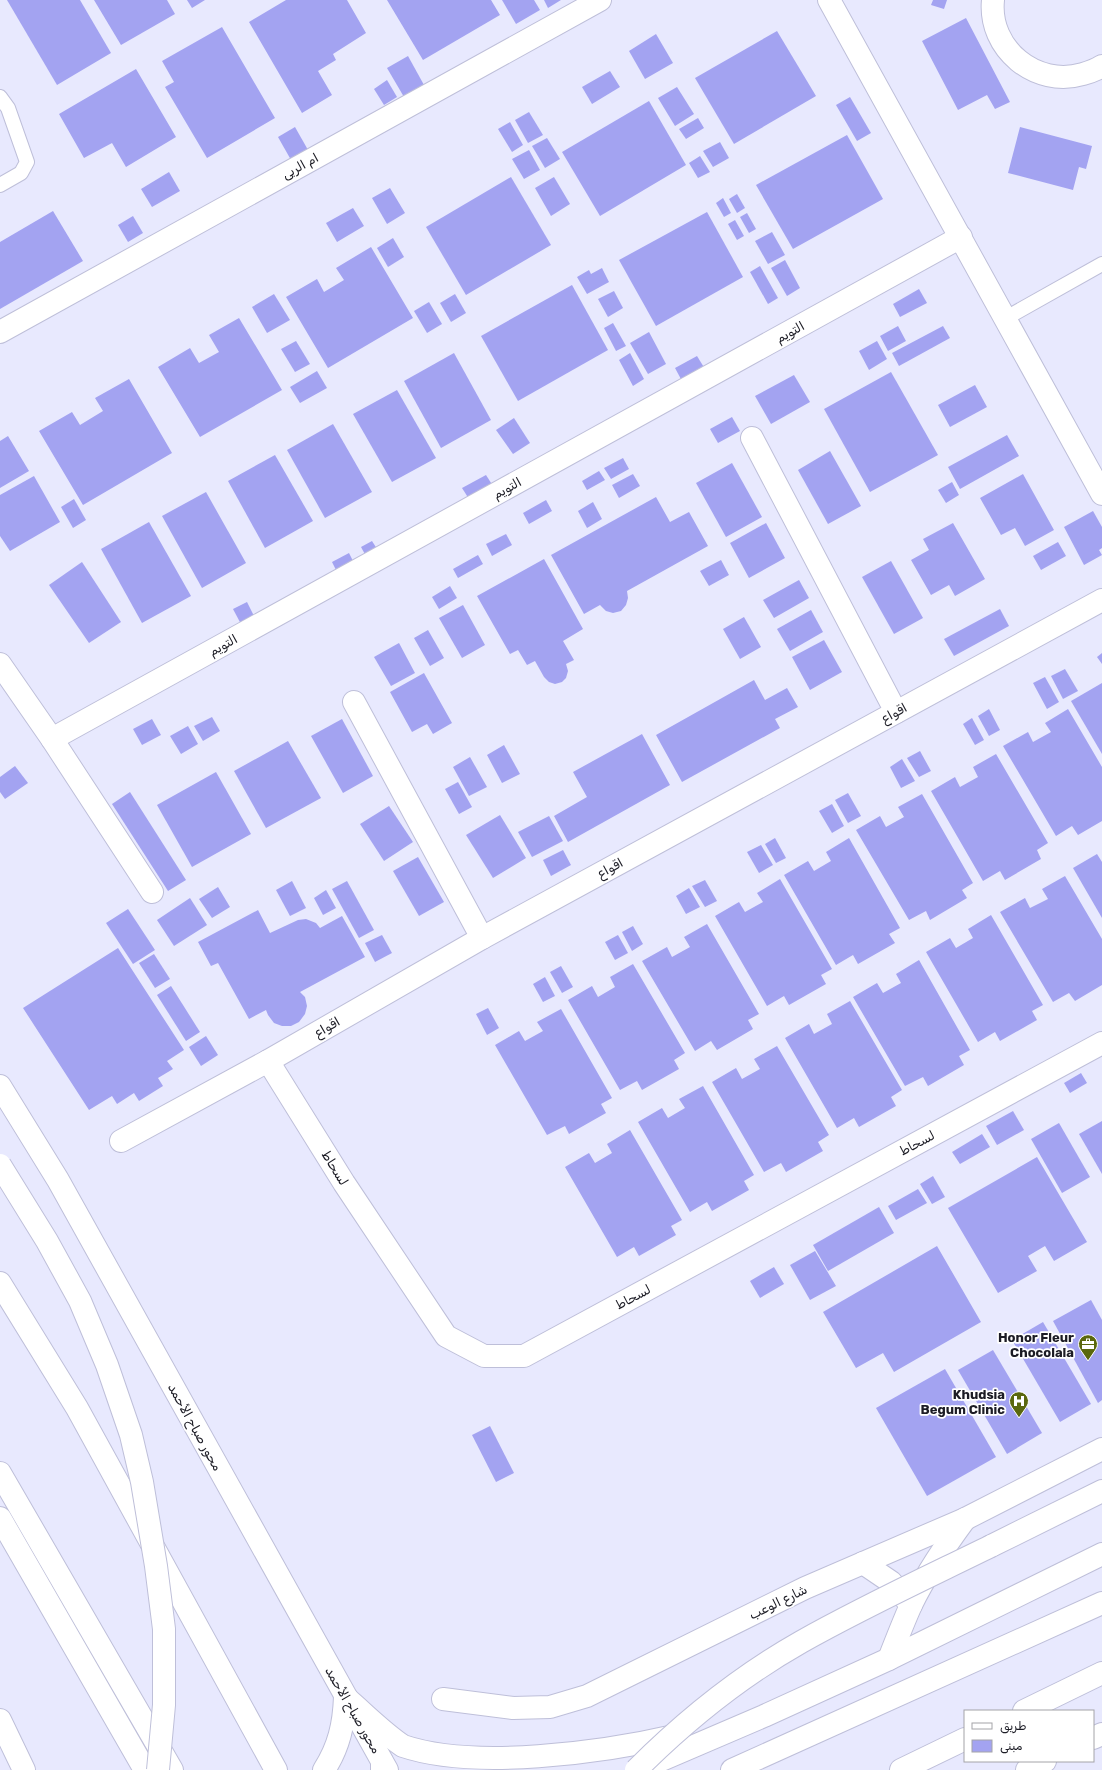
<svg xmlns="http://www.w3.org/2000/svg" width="1102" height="1770" viewBox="0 0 1102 1770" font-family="Rubik,'Noto Sans Arabic',sans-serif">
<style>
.building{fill:#a3a3f1}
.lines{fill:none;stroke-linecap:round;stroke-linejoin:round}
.lane-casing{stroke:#bebfd9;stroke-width:16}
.street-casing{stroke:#bebfd9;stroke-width:24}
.secondary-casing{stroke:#bebfd9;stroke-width:24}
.primary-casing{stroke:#bebfd9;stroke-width:24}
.highway-casing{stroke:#bebfd9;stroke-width:24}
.lane{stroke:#fff;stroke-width:14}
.street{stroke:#fff;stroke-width:22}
.secondary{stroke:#fff;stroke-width:22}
.primary{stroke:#fff;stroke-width:22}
.highway{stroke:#fff;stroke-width:22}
.highway-bridge-casing{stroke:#bebfd9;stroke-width:24;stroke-linecap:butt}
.highway-bridge{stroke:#fff;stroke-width:22}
.labels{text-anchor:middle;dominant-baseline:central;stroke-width:3.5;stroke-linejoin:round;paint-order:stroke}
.street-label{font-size:13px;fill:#1c1c25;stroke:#fff}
.poi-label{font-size:13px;font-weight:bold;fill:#1c1c25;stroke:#fff;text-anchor:end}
</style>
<rect width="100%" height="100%" fill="#e8e9fe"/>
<!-- building -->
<g class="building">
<polygon points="7,0 80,0 111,53 57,85"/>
<polygon points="94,0 167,0 175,14 121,45"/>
<polygon points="187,0 205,0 192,8"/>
<polygon points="286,0 347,0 366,33 333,54 336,60 318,71 332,95 302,113 249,22"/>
<polygon points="387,0 491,0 500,15 423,60"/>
<polygon points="502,0 534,0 540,10 516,24"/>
<polygon points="544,0 561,0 548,8"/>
<polygon points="933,0 947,0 944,9 931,5"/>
<polygon points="966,18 1010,102 995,109 987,95 958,110 922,41"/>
<polygon points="222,27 275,118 207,158 165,87 174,82 162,61"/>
<polygon points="777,31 816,96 734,144 695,78"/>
<polygon points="656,34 673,63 645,79 629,51"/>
<polygon points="408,56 424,85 404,97 387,68"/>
<polygon points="136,69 176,137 126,167 112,143 84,158 59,114"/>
<polygon points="610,71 620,87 592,104 582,87"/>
<polygon points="387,80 397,97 384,105 374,89"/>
<polygon points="677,87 694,114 675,126 658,98"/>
<polygon points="850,97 871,133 857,141 836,105"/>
<polygon points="649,101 686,165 600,216 562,152"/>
<polygon points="529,112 543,135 528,143 515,120"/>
<polygon points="698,118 704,128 686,139 679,129"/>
<polygon points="510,122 523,145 512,152 498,129"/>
<polygon points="295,127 308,150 291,160 278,137"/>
<polygon points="1020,127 1092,146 1086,169 1079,167 1073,190 1008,173"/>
<polygon points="847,135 883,199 793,249 756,185"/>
<polygon points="547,138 560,159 545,168 532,146"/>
<polygon points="720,142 729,158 713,167 703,151"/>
<polygon points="529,150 540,170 524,179 512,159"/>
<polygon points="700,156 710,172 698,178 689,163"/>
<polygon points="169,172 180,191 152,207 141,189"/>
<polygon points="511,177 551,245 466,295 426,227"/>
<polygon points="554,177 570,204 551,216 535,188"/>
<polygon points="390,188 405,213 387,224 372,198"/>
<polygon points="737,194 745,208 737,213 729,199"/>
<polygon points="723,198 731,213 724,217 716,203"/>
<polygon points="353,208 364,226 337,242 326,223"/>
<polygon points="53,211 83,261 0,309 0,242"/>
<polygon points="707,212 743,277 656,326 619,260"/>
<polygon points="747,213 756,229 749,233 740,217"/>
<polygon points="133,216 143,233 128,242 118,225"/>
<polygon points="735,220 744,236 737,240 728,224"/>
<polygon points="772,232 785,255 768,264 755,241"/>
<polygon points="393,238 404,257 388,267 377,248"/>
<polygon points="371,247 413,318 328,368 286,297 317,279 324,292 344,280 336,268"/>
<polygon points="785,260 800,288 787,296 771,268"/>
<polygon points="760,266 778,298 768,304 750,272"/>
<polygon points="602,268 609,282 587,294 577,277 589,270 591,274"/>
<polygon points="572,285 608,350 518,401 481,336"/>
<polygon points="919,289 927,303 900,317 893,304"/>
<polygon points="614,291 623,308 608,317 598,299"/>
<polygon points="274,294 290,320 267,333 252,307"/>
<polygon points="455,294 466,313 451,322 440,303"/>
<polygon points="429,302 442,324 427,333 414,311"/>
<polygon points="239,318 282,390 200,437 158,367 190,348 199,363 219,352 209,335"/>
<polygon points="613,323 626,346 616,351 604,328"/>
<polygon points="898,326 906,341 888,351 880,336"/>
<polygon points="943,326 950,338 899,366 892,353"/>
<polygon points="649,332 666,364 648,374 630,343"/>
<polygon points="296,341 310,364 295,372 281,349"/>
<polygon points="877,341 887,359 869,370 859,351"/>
<polygon points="454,353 491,420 441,448 404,381"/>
<polygon points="630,353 644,379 633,386 619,360"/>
<polygon points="697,356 705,369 682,381 675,368"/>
<polygon points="317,371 327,388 300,403 290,387"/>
<polygon points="891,372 938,455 870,492 824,409"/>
<polygon points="794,375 810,402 771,424 755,396"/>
<polygon points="129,379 172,453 83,505 39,431 72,412 80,425 103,411 95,398"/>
<polygon points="975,385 987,407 950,427 938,405"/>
<polygon points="397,390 436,458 392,482 353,414"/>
<polygon points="732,417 740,431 718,443 710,429"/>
<polygon points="514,418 530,443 513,454 496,430"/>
<polygon points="333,424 372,492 325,518 287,450"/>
<polygon points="1007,435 1019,456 960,489 948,467"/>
<polygon points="8,436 29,471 0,488 0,441"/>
<polygon points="830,451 861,506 828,524 798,470"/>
<polygon points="275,455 313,521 265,548 228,481"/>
<polygon points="623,458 629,469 611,479 604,468"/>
<polygon points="732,463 762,517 726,537 696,483"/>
<polygon points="599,471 605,480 587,490 582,481"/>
<polygon points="633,474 640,486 619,498 612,485"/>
<polygon points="1023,474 1054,530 1025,546 1015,528 1001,535 980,498"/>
<polygon points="486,475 493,486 469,499 462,488"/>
<polygon points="34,476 60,522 10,551 0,536 0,495"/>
<polygon points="952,482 959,495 946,503 938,490"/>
<polygon points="206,492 246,563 202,588 162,516"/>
<polygon points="656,497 670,522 689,512 708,546 627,591 628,598 626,605 621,611 613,613 606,611 600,605 584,614 551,555"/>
<polygon points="74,499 86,520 73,528 61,507"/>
<polygon points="546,500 552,511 529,524 523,513"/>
<polygon points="593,502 602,519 587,528 578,511"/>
<polygon points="1093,511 1102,527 1102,548 1099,550 1102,555 1084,565 1064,527"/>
<polygon points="149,522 191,596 142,623 101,549"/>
<polygon points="766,523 785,558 749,578 730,543"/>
<polygon points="953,523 985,579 955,596 949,585 931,595 911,560 929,550 923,539"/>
<polygon points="506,534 512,545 492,556 486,544"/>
<polygon points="372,541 379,552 367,558 361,547"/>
<polygon points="1058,542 1066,556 1041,570 1033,556"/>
<polygon points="349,553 354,563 337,572 332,562"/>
<polygon points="478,555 483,564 458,578 453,569"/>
<polygon points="544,559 583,629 563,641 574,660 566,664 568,671 566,678 562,682 555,684 549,682 544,677 535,661 527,665 518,650 510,654 477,596"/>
<polygon points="721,560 729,575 709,586 700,571"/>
<polygon points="891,561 923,618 894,634 862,577"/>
<polygon points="82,562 121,622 89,643 49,585"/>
<polygon points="799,580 809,598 774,618 763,600"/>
<polygon points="450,586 457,598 439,609 432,597"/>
<polygon points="247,602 255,618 242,626 233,609"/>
<polygon points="463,605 485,645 462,658 439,618"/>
<polygon points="1000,609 1009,626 954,656 944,639"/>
<polygon points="811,610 823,632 790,651 777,629"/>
<polygon points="744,617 761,647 740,659 723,629"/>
<polygon points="428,630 444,658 430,666 414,638"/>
<polygon points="824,640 842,672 810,690 792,657"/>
<polygon points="399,643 415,673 391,686 374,657"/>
<polygon points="1102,653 1102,664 1097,657"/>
<polygon points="1065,669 1078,691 1063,699 1051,676"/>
<polygon points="424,673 452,723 433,734 427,724 412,732 390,692"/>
<polygon points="1045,677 1059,702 1047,709 1033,683"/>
<polygon points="754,680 765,700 787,688 798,707 775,719 780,728 682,782 656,735"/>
<polygon points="1102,683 1102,754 1071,701"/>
<polygon points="989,709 1000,730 989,736 978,716"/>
<polygon points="1068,709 1102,767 1102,821 1078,835 1072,826 1056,836 1003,746 1028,732 1033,742 1051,732 1045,723"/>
<polygon points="212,717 220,731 203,741 194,726"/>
<polygon points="972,718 984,740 975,745 963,724"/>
<polygon points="152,719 161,735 142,745 133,729"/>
<polygon points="342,719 373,776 343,793 311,736"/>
<polygon points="188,726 198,744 181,754 170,736"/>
<polygon points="642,734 670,785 568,842 554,816 587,797 573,772"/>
<polygon points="288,741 321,798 266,828 234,771"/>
<polygon points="504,745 520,774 502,783 487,755"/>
<polygon points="920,751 931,771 919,777 907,758"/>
<polygon points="996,754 1048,843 1037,850 1041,859 1005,880 1000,871 983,881 931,791 955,777 960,787 978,777 973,767"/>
<polygon points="470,757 487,787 469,796 453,767"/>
<polygon points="902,759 915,781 901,788 890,767"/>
<polygon points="15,766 28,783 5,799 0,792 0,777"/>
<polygon points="216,772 251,834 192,867 157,805"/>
<polygon points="458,782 472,807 459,814 445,789"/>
<polygon points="130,792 186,880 168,891 112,804"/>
<polygon points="848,793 861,816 848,823 835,800"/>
<polygon points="922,794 973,883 962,890 967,898 930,920 926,911 909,920 856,830 880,816 886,827 904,817 898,807"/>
<polygon points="832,804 844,826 832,833 819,811"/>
<polygon points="389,806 413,842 384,861 360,824"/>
<polygon points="500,815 526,858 493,878 466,835"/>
<polygon points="549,816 563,841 532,857 518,832"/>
<polygon points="775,838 786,858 776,863 765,844"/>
<polygon points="849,838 900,928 889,934 895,943 858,964 853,955 836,965 784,875 808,861 814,871 831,861 826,852"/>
<polygon points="761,845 773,865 759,873 747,852"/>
<polygon points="563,850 571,865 551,876 543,860"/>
<polygon points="1097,854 1102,862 1102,918 1073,868"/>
<polygon points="418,857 444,902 419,916 393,871"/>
<polygon points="1065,876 1102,939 1102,985 1075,1001 1069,993 1053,1002 1000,912 1025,898 1030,908 1048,899 1042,889"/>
<polygon points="780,879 832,969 821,975 826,984 789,1005 784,996 767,1006 715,916 739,902 745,912 763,902 757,893"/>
<polygon points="705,880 717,901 705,907 692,886"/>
<polygon points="292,881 306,908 290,916 276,890"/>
<polygon points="347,881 374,930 359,938 332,889"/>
<polygon points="218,887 230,907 212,918 199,899"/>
<polygon points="689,888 700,907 686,914 676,896"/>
<polygon points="326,890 336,908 323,915 314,898"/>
<polygon points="190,898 207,925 174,946 157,920"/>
<polygon points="128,909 155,950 133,964 106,923"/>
<polygon points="258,910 270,933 298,920 306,919 316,923 320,928 342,916 365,957 300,992 305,997 307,1006 305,1014 299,1022 291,1026 282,1026 274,1023 268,1015 266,1010 249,1019 218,963 211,966 198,942"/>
<polygon points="991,915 1043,1005 1032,1011 1037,1020 1000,1041 995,1032 978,1042 926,952 950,938 956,948 973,938 968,929"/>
<polygon points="707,924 759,1014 748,1020 753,1029 717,1050 711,1041 695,1051 642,961 667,947 672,957 690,947 684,937"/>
<polygon points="633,926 643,944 632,951 622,932"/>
<polygon points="382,935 392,953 375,962 365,943"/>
<polygon points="618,935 628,953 615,960 605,942"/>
<polygon points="118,948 184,1050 167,1061 173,1069 158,1078 163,1086 139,1101 134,1093 117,1104 112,1096 89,1110 23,1008"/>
<polygon points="154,954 170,979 155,988 139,963"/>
<polygon points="919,960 970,1050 959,1056 964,1065 928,1086 923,1077 905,1086 853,997 877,983 883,993 901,983 896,974"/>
<polygon points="633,964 685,1053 674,1060 679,1069 642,1090 637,1081 620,1090 568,1000 592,986 598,997 615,987 610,977"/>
<polygon points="561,966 573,987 562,993 550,972"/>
<polygon points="545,977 555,996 543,1002 533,984"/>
<polygon points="171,986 200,1032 186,1041 157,995"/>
<polygon points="850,1001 902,1090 891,1097 896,1106 859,1127 854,1118 837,1128 785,1038 809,1024 814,1034 832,1024 827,1014"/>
<polygon points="488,1008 499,1028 487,1035 476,1014"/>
<polygon points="561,1009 612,1098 601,1104 606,1113 569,1134 565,1126 547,1135 495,1045 519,1031 525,1041 543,1031 537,1022"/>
<polygon points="206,1036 218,1055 201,1066 189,1047"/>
<polygon points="777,1046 829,1135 818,1142 823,1151 786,1172 781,1163 764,1172 712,1082 736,1068 742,1079 760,1069 754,1059"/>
<polygon points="1081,1073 1087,1083 1070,1093 1064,1083"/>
<polygon points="703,1086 754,1175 744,1181 749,1190 712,1211 707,1202 690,1212 638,1122 662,1108 668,1118 685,1108 679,1099"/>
<polygon points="1013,1111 1024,1130 997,1145 986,1126"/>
<polygon points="1102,1121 1102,1174 1079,1134"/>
<polygon points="1059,1123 1090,1177 1062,1193 1031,1139"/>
<polygon points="630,1130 682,1220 671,1226 676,1235 639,1256 634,1247 617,1257 565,1167 589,1153 595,1163 612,1153 607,1144"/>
<polygon points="982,1134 990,1147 960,1164 952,1152"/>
<polygon points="1037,1157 1087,1242 1054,1261 1045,1246 1028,1256 1037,1271 998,1293 948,1208"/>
<polygon points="933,1176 945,1197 932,1204 920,1184"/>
<polygon points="918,1189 927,1203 896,1220 888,1206"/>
<polygon points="879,1207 894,1233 828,1271 813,1245"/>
<polygon points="937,1246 981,1322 894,1372 883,1353 856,1368 823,1312"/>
<polygon points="815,1251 836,1286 810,1300 790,1265"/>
<polygon points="774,1267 784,1284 760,1298 750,1281"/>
<polygon points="1091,1300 1102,1320 1102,1400 1098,1403 1053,1321"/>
<polygon points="1043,1322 1091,1404 1060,1422 1012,1340"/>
<polygon points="993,1350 1042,1433 1007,1454 958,1370"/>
<polygon points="945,1369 996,1457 927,1496 876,1408"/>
<polygon points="490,1426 514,1473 496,1482 472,1435"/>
</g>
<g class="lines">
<defs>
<g id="lane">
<polyline points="0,97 8,108 27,162 21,173 0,185"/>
<polyline points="1006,318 1102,264"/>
</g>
<g id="street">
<polyline points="829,0 1102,494"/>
<path d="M993 0C988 49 1036 88 1083 74 1090 72 1096 70 1102 66"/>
<polyline points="0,332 600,0"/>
<polyline points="752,438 896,712"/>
<polyline points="0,664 52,739 152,892"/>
<polyline points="354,702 482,938"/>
<polyline points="52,739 961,237"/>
<polyline points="268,1061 344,1183 446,1336 484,1356 524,1356 1102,1043"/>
<polyline points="121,1141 268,1061 482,938 1102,600"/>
<polyline points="443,1699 513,1708 550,1707 587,1696 805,1588 965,1519 1102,1449"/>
<polyline points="1093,1738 1102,1734"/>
<polyline points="1027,1770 1045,1761"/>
</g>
<g id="secondary">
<polyline points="0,1086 58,1180 387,1770"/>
<polyline points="0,1720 24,1770"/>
<path d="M324 1770C339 1747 344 1724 345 1697"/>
</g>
<g id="primary">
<polyline points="0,1518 145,1770"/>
<polyline points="863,1563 891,1582 911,1605"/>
<path d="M889 1659C896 1641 903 1623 911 1605 926 1574 945 1546 965 1519"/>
<path d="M345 1697C364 1713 382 1732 403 1746 474 1770 601 1753 679 1735"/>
<polyline points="1024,1711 1102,1673"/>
<polyline points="382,1770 382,1762"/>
<polyline points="638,1770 764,1716 889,1659 1102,1554"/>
<polyline points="732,1770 1102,1603"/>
<polyline points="901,1770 965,1739"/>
</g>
<g id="highway">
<polyline points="0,1283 77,1408 276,1770"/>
<polyline points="0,1473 172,1770"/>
<polyline points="991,1546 1102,1491"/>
</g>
</defs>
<!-- lane casing -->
<use href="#lane" class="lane-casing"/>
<!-- street casing -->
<use href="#street" class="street-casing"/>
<!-- secondary casing -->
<use href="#secondary" class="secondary-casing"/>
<!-- primary casing -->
<use href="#primary" class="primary-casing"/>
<!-- highway casing -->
<use href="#highway" class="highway-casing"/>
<!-- lane -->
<use href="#lane" class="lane"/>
<!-- street -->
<use href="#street" class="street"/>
<!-- secondary -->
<use href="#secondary" class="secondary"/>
<!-- primary -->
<use href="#primary" class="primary"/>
<!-- highway -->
<use href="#highway" class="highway"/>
<defs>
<g id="highway-bridge">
<polyline points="0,1165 47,1241 80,1301 107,1365 131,1435 142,1482 156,1566 164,1629 164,1705 158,1770"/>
<path d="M636 1770C685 1721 741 1676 801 1642 863 1607 928 1577 991 1546"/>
</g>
</defs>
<!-- highway-bridge casing -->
<use href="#highway-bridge" class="highway-bridge-casing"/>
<!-- highway-bridge -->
<use href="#highway-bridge" class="highway-bridge"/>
</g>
<!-- icons -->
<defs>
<symbol id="office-pin" viewBox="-11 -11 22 30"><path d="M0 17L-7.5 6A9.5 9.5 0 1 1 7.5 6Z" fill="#5a670d" stroke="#fff"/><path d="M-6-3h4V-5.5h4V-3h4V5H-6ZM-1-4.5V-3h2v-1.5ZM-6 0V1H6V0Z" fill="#fff"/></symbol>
<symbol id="hospital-pin" viewBox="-11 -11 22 30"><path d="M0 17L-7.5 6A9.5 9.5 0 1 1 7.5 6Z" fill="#5a670d" stroke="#fff"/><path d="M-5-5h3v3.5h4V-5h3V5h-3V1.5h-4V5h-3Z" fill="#fff"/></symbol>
</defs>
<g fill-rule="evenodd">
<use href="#office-pin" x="1077" y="1333" width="22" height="30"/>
<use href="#hospital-pin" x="1008" y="1390" width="22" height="30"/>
</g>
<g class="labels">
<!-- street labels -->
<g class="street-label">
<text transform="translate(300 166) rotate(-29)">ام الربى</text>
<text transform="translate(790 332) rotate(-29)">التويم</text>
<text transform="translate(507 488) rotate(-29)">التويم</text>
<text transform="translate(223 645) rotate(-29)">التويم</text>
<text transform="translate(894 713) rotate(-29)">اقواع</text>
<text transform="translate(610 868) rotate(-29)">اقواع</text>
<text transform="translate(327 1027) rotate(-30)">اقواع</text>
<text transform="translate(917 1143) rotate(-28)">لسحاط</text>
<text transform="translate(335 1168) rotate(58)">لسحاط</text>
<text transform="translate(633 1297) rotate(-28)">لسحاط</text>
<text transform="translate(195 1427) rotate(61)">محور صباح الأحمد</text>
<text transform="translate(778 1602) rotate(-26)">شارع الوعب</text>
<text transform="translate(353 1710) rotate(60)">محور صباح الأحمد</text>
</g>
<!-- poi labels -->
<g class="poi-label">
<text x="1074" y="1337">Honor Fleur<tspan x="1074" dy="15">Chocolala</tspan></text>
<text x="1005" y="1394">Khudsia<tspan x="1005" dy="15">Begum Clinic</tspan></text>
</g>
</g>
<!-- legend -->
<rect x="964" y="1710" width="130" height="52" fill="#ffffff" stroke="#a4a4a8"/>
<rect x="972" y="1723" width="20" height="6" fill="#ffffff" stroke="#a4a4a8"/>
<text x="1000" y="1730" font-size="12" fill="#1c1c25">طريق</text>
<rect x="972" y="1740" width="20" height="12" fill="#a3a3f1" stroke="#a4a4a8"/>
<text x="1000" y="1750" font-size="12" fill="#1c1c25">مبنى</text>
</svg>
